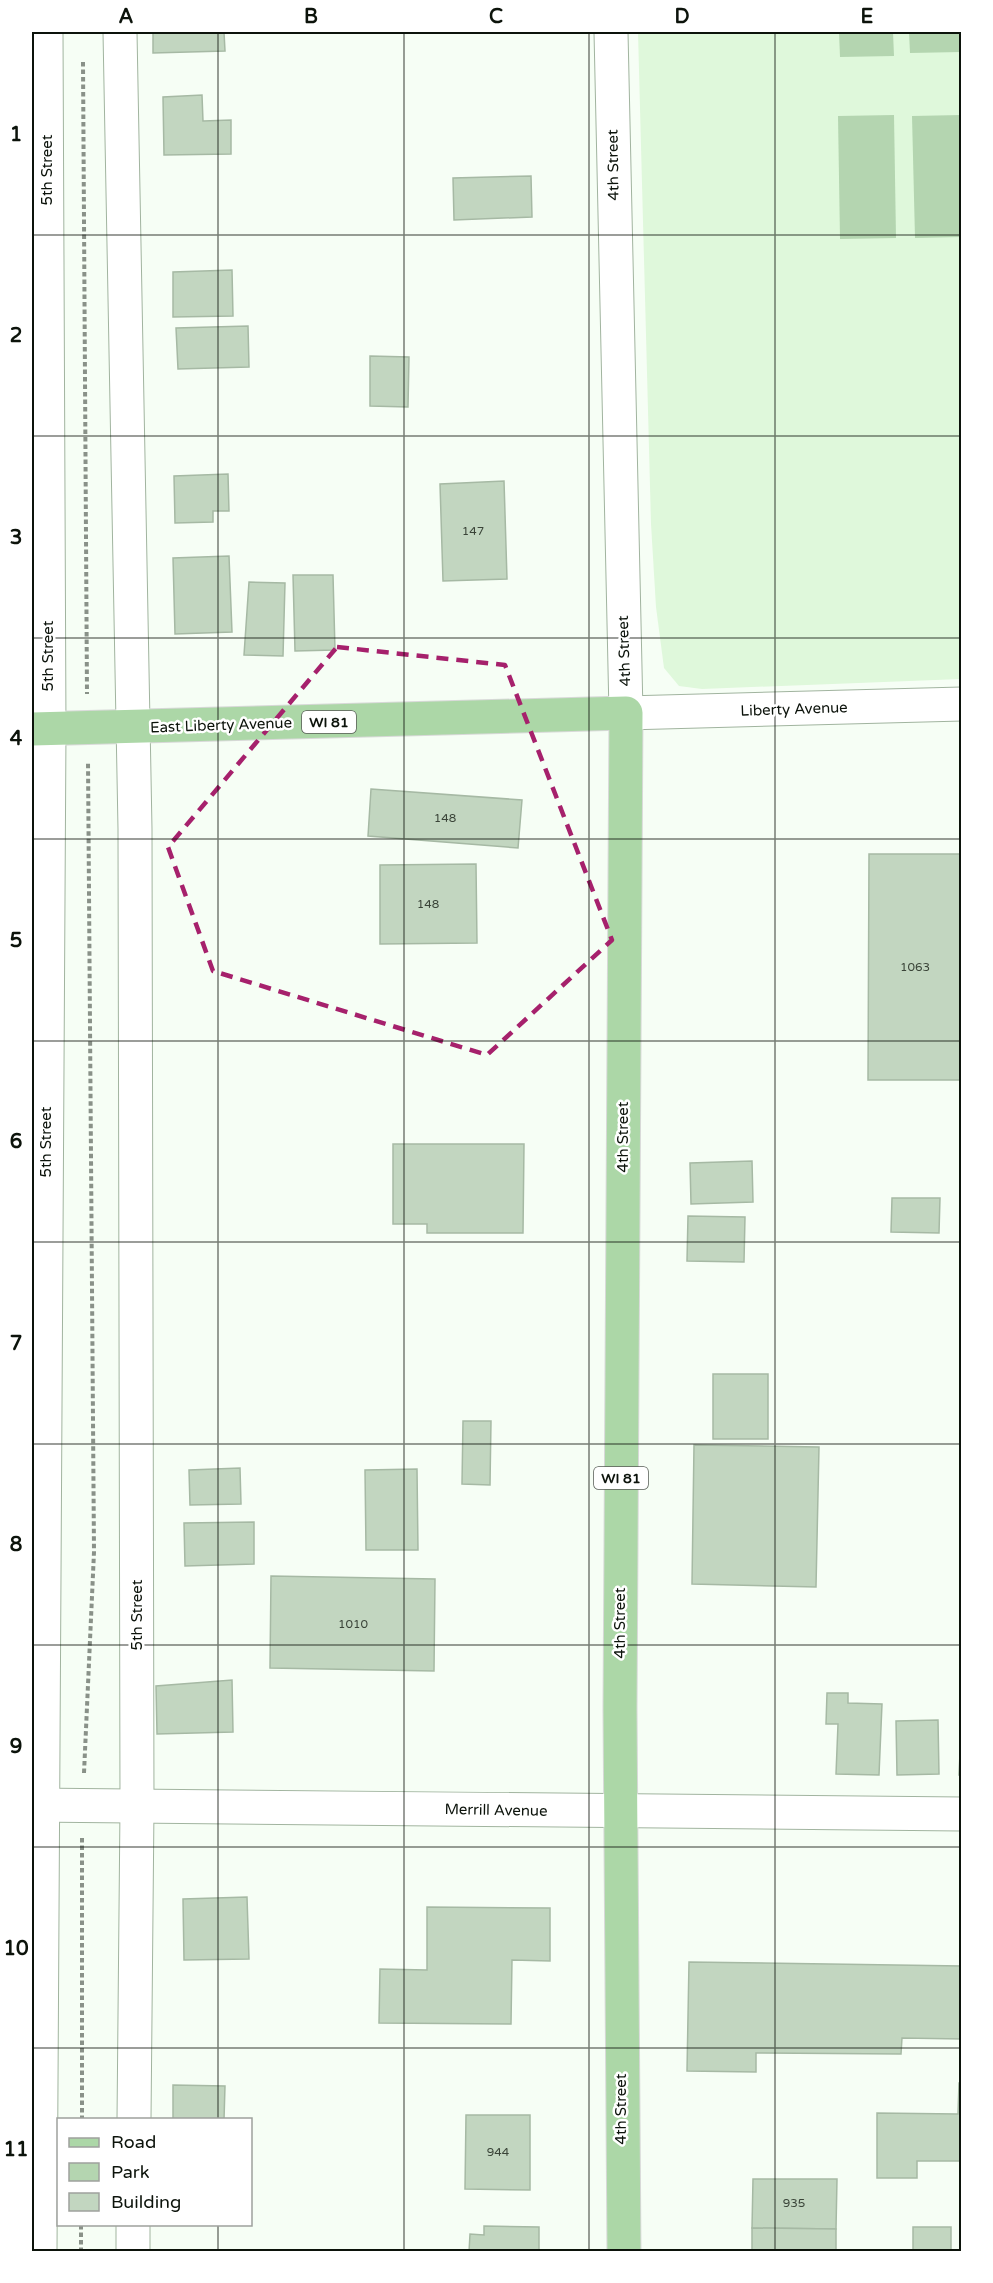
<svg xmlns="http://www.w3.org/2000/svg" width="993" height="2283" viewBox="0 0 993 2283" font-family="'Varela Round',sans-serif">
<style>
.built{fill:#dff8db}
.green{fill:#b4d5b0}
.building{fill:#c2d6c0;stroke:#a6b9a4;stroke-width:1.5}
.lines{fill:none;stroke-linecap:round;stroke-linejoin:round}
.street-casing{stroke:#a1b49f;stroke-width:35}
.secondary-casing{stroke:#a1b49f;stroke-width:35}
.primary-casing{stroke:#d8d9d8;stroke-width:35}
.path{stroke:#899188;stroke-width:4;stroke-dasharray:4.5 3;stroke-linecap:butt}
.street{stroke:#fff;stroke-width:33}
.secondary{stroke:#fff;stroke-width:33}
.primary{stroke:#acd7a7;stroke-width:33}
.marked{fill:none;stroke:#a6216c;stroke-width:4.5;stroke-dasharray:12 8;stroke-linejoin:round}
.grid{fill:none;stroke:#0c130b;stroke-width:1.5;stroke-opacity:0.55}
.labels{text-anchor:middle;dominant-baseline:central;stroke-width:5;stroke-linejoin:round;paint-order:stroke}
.number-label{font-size:12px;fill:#3a4438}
.shield{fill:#fff;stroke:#555a54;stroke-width:1.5}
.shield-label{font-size:14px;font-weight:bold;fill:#0c130b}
.street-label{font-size:15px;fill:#0c130b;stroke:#fff}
.neatline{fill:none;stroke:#0c130b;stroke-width:2}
.grid-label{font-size:20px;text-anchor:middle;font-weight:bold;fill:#0c130b}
</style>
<rect width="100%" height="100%" fill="#f6fef5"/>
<!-- built -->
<polygon class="built" points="638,32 961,32 961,679 702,689 679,686 664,668 656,607 651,524"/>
<!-- green -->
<g class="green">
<polygon points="839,32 893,32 894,56 840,57"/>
<polygon points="909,32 961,32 961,52 910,53"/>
<polygon points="894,115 896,238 840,239 838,116"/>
<polygon points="961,115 961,237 915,238 912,116"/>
</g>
<!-- building -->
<g class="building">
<polygon points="153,32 224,32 225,51 153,53"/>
<polygon points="202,95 203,121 231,120 231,154 164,155 163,97"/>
<polygon points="531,176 532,217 454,220 453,178"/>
<polygon points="232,270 233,316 173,317 173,272"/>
<polygon points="248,326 249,367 178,369 176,328"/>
<polygon points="370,356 409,357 408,407 370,406"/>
<polygon points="228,474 229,511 213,511 213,522 175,523 174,476"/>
<polygon points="504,481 507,579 443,581 440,484"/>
<polygon points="229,556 232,632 175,634 173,558"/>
<polygon points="293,575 333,575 335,650 295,651"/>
<polygon points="249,582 285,583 283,656 244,655"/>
<polygon points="371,789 522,800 518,848 368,836"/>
<polygon points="869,854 962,854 962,1080 868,1080"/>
<polygon points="476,864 477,943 380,944 380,865"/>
<polygon points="393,1144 524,1144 523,1233 427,1233 427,1224 393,1224"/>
<polygon points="752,1161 753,1202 691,1204 690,1163"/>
<polygon points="892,1198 940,1198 939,1233 891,1232"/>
<polygon points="688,1216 745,1217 744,1262 687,1261"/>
<rect x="713" y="1374" width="55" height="65"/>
<polygon points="463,1421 491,1421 490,1485 462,1484"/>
<polygon points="694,1445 819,1447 816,1587 692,1584"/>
<polygon points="240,1468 241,1504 190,1505 189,1470"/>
<polygon points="417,1469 418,1550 366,1550 365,1470"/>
<polygon points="254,1522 254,1564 185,1566 184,1523"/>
<polygon points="271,1576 435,1579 434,1671 270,1668"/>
<polygon points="232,1680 233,1732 157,1734 156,1686"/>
<polygon points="827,1693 848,1693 848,1703 882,1704 879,1775 836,1774 838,1724 826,1724"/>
<polygon points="962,1710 962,1775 959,1775"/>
<polygon points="938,1720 939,1774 897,1775 896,1721"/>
<polygon points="247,1897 249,1959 184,1960 183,1899"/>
<polygon points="427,1907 550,1908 550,1961 512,1960 511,2024 379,2023 380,1969 427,1970"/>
<polygon points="689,1962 962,1966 962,2039 902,2038 901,2054 756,2053 756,2072 687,2071"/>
<polygon points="959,2083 962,2083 962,2161 917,2161 917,2178 877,2178 877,2113 958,2114"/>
<polygon points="173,2085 225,2086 224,2120 173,2120"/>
<polygon points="466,2115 530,2115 530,2190 465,2189"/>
<polygon points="753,2179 837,2179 836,2229 752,2228"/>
<polygon points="484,2226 539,2227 539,2252 469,2252 470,2234 484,2235"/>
<rect x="913" y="2227" width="38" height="25"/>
<polygon points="752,2228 836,2229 836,2252 752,2252"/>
</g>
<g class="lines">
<defs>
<g id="street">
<polyline points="120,32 135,829 137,1807 134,2120"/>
<polyline points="626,713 962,704"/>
<polyline points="32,1805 962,1814"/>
<polyline points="40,2252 49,729 46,32"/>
<polyline points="133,2252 133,2224"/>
</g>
<polyline id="secondary" points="611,32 626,713"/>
<polyline id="primary" points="32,729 626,713 620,1709 624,2252"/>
</defs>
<!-- street casing -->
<use href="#street" class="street-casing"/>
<!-- secondary casing -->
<use href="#secondary" class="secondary-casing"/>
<!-- primary casing -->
<use href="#primary" class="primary-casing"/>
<!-- path -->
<g class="path">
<polyline points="83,62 87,694"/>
<polyline points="84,1773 94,1552 88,761"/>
<polyline points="82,2120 82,1838"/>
<polyline points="81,2252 81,2224"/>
</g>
<!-- street -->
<use href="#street" class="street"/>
<!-- secondary -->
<use href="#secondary" class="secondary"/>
<!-- primary -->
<use href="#primary" class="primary"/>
</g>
<!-- marked area -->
<path class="marked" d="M337 647 505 665 612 940 487 1055 213 971 168 847Z"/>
<!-- grid -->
<path class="grid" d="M218 32V2120M404 32V2252M589 32V2252M775 32V2252M32 235H962M32 436H962M32 638H962M32 839H962M32 1041H962M32 1242H962M32 1444H962M32 1645H962M32 1847H962M32 2048H962M218 2224V2252"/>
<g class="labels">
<!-- number labels -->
<g class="number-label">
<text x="473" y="531">147</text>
<text x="445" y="818">148</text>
<text x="428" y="904">148</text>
<text x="915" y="967">1063</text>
<text x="353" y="1624">1010</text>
<text x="498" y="2152">944</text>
<text x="794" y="2203">935</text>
</g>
<!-- shield labels -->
<g class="shield">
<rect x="302" y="711" width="54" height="22" rx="4.5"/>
<rect x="594" y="1467" width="54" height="22" rx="4.5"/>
</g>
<g class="shield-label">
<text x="329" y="722">WI 81</text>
<text x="621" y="1478">WI 81</text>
</g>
<!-- street labels -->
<g class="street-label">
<text transform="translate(613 165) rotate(-91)">4th Street</text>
<text transform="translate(47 170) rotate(-90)">5th Street</text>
<text transform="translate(624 651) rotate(-92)">4th Street</text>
<text transform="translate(48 656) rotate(-90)">5th Street</text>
<text transform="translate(794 709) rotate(-2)">Liberty Avenue</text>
<text transform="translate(221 725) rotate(-2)">East Liberty Avenue</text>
<text transform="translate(623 1137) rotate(-90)">4th Street</text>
<text transform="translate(46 1142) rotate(-90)">5th Street</text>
<text transform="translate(137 1615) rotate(-90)">5th Street</text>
<text transform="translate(620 1623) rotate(-90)">4th Street</text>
<text transform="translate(496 1810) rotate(1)">Merrill Avenue</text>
<text transform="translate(621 2109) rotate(-90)">4th Street</text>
</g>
</g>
<!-- border -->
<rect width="993" height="2283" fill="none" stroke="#ffffff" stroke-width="66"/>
<!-- legend -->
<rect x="57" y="2118" width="195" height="108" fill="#ffffff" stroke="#9ea19d" stroke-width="1.5"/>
<rect x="69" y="2138" width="30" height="9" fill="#acd7a7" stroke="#9ea19d" stroke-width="1.5"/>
<text x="111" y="2148" font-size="18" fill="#0c130b">Road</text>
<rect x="69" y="2163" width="30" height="18" fill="#b4d5b0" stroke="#9ea19d" stroke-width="1.5"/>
<text x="111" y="2178" font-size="18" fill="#0c130b">Park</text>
<rect x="69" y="2193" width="30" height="18" fill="#c2d6c0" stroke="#9ea19d" stroke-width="1.5"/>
<text x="111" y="2208" font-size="18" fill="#0c130b">Building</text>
<rect x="33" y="33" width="927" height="2217" class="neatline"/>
<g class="grid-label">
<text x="126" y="23">A</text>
<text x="311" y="23">B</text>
<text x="496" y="23">C</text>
<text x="682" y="23">D</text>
<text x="867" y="23">E</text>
<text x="16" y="141">1</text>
<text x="16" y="342">2</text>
<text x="16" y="544">3</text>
<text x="16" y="745">4</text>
<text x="16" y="947">5</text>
<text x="16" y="1148">6</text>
<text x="16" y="1350">7</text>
<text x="16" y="1551">8</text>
<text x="16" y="1753">9</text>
<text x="16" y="1955">10</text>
<text x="16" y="2156">11</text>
</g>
</svg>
